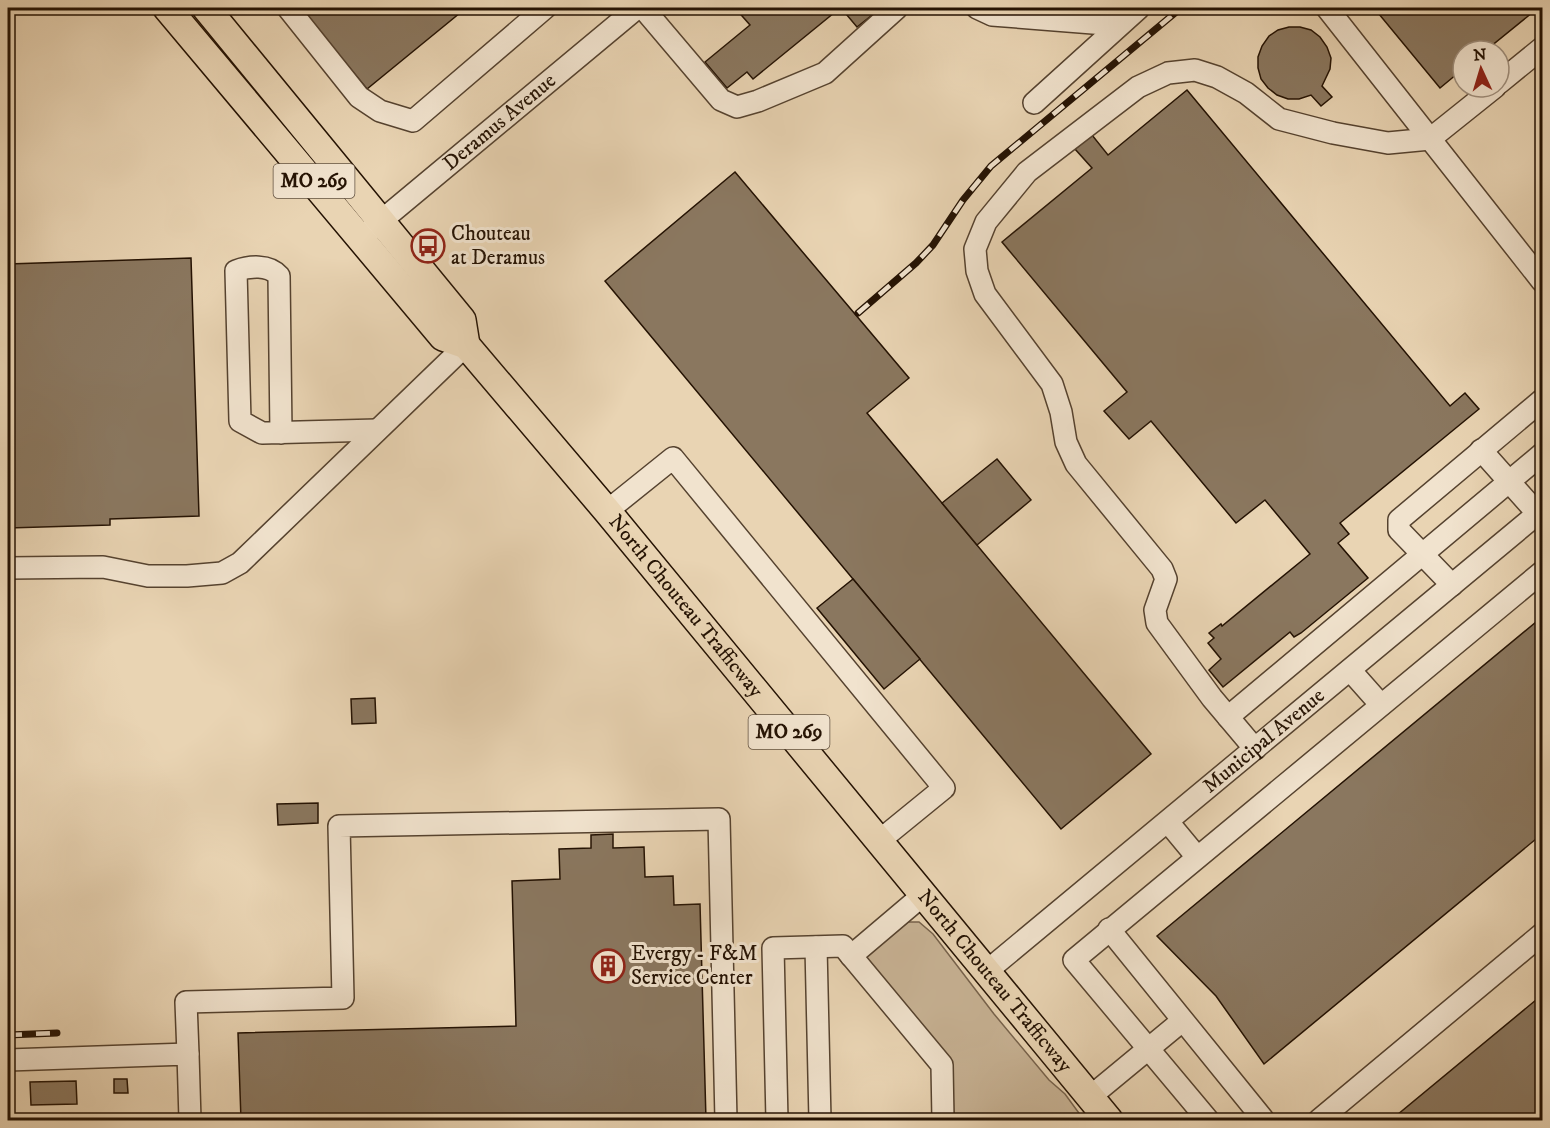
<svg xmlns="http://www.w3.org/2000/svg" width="1550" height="1128" viewBox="0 0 1550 1128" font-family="'IM FELL DW Pica',serif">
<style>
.green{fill:#c8b395;stroke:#76624c;stroke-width:1.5}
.building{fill:#8a775f;stroke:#241203;stroke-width:1.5}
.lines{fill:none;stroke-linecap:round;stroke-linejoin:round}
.minor-casing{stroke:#55422f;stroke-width:24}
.major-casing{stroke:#241203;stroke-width:30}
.minor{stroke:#f1e3ce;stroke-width:21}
.major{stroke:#e9d4b3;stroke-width:27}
.rail-casing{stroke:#241203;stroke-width:7}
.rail{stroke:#f1e3ce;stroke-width:4.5;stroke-dasharray:14;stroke-linecap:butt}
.labels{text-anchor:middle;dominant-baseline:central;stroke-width:6;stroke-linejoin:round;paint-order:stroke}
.shield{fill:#f1e3ce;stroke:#625140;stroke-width:1.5}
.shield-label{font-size:20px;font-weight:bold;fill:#241203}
.street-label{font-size:21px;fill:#241203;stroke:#f1e3ce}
.poi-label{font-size:21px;fill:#241203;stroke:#f1e3ce;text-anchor:start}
</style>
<rect width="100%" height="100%" fill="#e9d4b3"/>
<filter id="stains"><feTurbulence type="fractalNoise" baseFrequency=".00333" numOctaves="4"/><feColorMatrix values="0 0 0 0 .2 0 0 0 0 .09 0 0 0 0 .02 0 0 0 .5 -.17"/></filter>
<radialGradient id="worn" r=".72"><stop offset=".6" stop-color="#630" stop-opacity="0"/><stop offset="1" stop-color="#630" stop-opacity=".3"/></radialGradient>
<!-- green -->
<polygon class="green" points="908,922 919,922 933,934 994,1014 1049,1080 1065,1094 1084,1120 954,1120 952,1062 863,958"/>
<!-- building -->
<g class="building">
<polygon points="309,8 466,8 367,89 303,12"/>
<polygon points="735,8 840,8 753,79 747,72 727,88 705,62 750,25"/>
<polygon points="841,8 881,8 857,27"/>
<polygon points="1374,8 1538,8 1485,51 1463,51 1463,69 1440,88"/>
<polygon points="1289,27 1300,27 1311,30 1320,37 1327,47 1331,58 1330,69 1322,86 1332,97 1321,106 1311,95 1299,99 1288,99 1277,95 1268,88 1261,79 1258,68 1258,57 1262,46 1269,36 1278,30"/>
<polygon points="1187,90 1450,406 1465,393 1479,409 1340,523 1349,534 1338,543 1368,578 1301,633 1294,637 1290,632 1223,687 1209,670 1221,659 1208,643 1214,638 1209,633 1221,624 1222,626 1310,554 1265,500 1236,523 1151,421 1129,439 1104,411 1127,392 1002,242 1092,168 1075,149 1092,135 1108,155"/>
<polygon points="735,172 909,378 867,413 1151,754 1061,829 605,281"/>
<polygon points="191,258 199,516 110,519 110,525 8,528 8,264"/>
<polygon points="997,459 1031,500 977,545 942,503"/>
<polygon points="853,579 920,659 884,689 817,608"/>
<polygon points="1542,617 1542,834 1264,1064 1216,996 1157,936"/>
<polygon points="375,698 376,723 352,724 351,699"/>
<polygon points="318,803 318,823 278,825 277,804"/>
<polygon points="613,834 613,848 644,847 645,877 673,876 674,905 700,904 706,1120 241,1120 238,1033 516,1026 512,881 560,879 559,849 591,848 591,835"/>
<polygon points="1542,995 1542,1120 1391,1120"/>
<polygon points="114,1079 127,1079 128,1093 114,1093"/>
<polygon points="76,1081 77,1104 31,1105 30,1082"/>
</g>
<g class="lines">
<defs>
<g id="minor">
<polyline points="288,8 359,97 380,111 413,121 545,8"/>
<polyline points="643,8 721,100 737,107 758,101 825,73 897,8"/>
<polyline points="977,8 992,15 1118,25"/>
<polyline points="1327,8 1542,281"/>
<polyline points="1499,83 1542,48"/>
<polyline points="1034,103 1139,8"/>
<path id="s1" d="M369 231 637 8"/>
<path d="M281 433 279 276C269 264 249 266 236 271L240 421 262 433 377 430"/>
<polyline points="1481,450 1538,514"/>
<polyline points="607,511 673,458 944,788 879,841"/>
<polyline points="8,568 103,567 148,576 187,576 222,573 240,563 466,345"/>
<polyline points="1452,585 1399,530 1399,520 1542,400"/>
<polyline points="1350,670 1381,705"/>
<polyline points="1228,717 1542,454"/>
<polyline points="1255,749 1212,698 1157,623 1155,610 1166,579 1162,569 1076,464 1066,442 1061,412 1052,384 985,294 977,271 975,249 986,222 1027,172 1138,87 1168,73 1195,70 1217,77 1246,93 1279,119 1333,133 1388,143 1430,139 1495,87"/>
<polyline points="1168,822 1197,857"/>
<polyline points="1109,929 1263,1119 1261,1120"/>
<polyline points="816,947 820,1120"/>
<polyline points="851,956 923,895"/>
<path id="s2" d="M987 971 1542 510"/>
<polyline points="188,1054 186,1002 343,998 339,826 719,819 726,1120"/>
<polyline points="8,1060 188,1054 190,1120"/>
<polyline points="1090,1097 1182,1021"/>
<polyline points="777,1120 773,948 843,946 942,1065 943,1120"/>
<polyline points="1208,1120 1074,960 1542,572"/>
<polyline points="1319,1120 1542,934"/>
</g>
<g id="major">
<path id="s3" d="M167 8 443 337 466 345 607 511 1109 1120"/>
<polyline points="206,8 462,320 466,345"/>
</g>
</defs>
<!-- minor casing -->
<use href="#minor" class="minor-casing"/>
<!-- major casing -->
<use href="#major" class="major-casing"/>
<!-- minor -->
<use href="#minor" class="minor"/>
<!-- major -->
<use href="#major" class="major"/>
<defs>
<g id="rail">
<polyline points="858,313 916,263 933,245 963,200 991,166 1181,8"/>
<polyline points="8,1035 57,1033"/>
</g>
</defs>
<!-- rail casing -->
<use href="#rail" class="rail-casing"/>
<!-- rail -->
<use href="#rail" class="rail"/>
</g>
<!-- icons -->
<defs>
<symbol id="bus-ring" viewBox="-11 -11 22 22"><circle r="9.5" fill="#f1e3ce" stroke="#8f2418" stroke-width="1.5"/><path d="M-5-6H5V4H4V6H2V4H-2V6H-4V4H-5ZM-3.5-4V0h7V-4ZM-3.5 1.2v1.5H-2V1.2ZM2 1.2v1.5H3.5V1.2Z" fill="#8f2418"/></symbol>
<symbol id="building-ring" viewBox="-11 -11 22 22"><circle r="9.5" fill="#f1e3ce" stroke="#8f2418" stroke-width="1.5"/><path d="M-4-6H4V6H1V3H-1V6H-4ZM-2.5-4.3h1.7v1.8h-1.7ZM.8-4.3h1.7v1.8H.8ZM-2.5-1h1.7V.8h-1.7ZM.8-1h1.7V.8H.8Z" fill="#8f2418"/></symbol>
</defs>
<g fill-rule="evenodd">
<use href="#bus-ring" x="409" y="227" width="38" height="38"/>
<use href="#building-ring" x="589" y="947" width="38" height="38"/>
</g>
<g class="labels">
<!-- shield labels -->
<g class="shield">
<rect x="273.5" y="164" width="81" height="34" rx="4.5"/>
<rect x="748.5" y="715" width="81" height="34" rx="4.5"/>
</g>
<g class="shield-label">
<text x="314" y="181">MO 269</text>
<text x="789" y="732">MO 269</text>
</g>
<!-- street labels -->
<g class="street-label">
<text stroke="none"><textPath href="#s1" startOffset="170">Deramus Avenue</textPath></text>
<text stroke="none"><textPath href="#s3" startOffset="795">North Chouteau Trafficway</textPath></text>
<text stroke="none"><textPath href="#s2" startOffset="360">Municipal Avenue</textPath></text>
<text stroke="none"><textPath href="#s3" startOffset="1281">North Chouteau Trafficway</textPath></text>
</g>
<!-- poi labels -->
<g class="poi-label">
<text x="451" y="234">Chouteau<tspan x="451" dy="24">at Deramus</tspan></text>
<text x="631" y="954">Evergy - F&amp;M<tspan x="631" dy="24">Service Center</tspan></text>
</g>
</g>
<!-- margin -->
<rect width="1550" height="1128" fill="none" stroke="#e9d4b3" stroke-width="30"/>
<rect x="9" y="9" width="1532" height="1110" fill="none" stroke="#241203" stroke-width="3"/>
<rect x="15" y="15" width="1520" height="1098" fill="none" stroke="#241203" stroke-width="1.5"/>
<!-- north arrow -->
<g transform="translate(1481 69) rotate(356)"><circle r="28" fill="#f1e3ce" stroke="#9f8f7d" stroke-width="1.5"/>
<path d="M0-4.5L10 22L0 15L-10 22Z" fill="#8f2418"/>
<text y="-9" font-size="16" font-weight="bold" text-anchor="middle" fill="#241203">N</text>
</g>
<rect width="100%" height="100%" filter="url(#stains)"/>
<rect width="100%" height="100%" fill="url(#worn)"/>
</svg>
